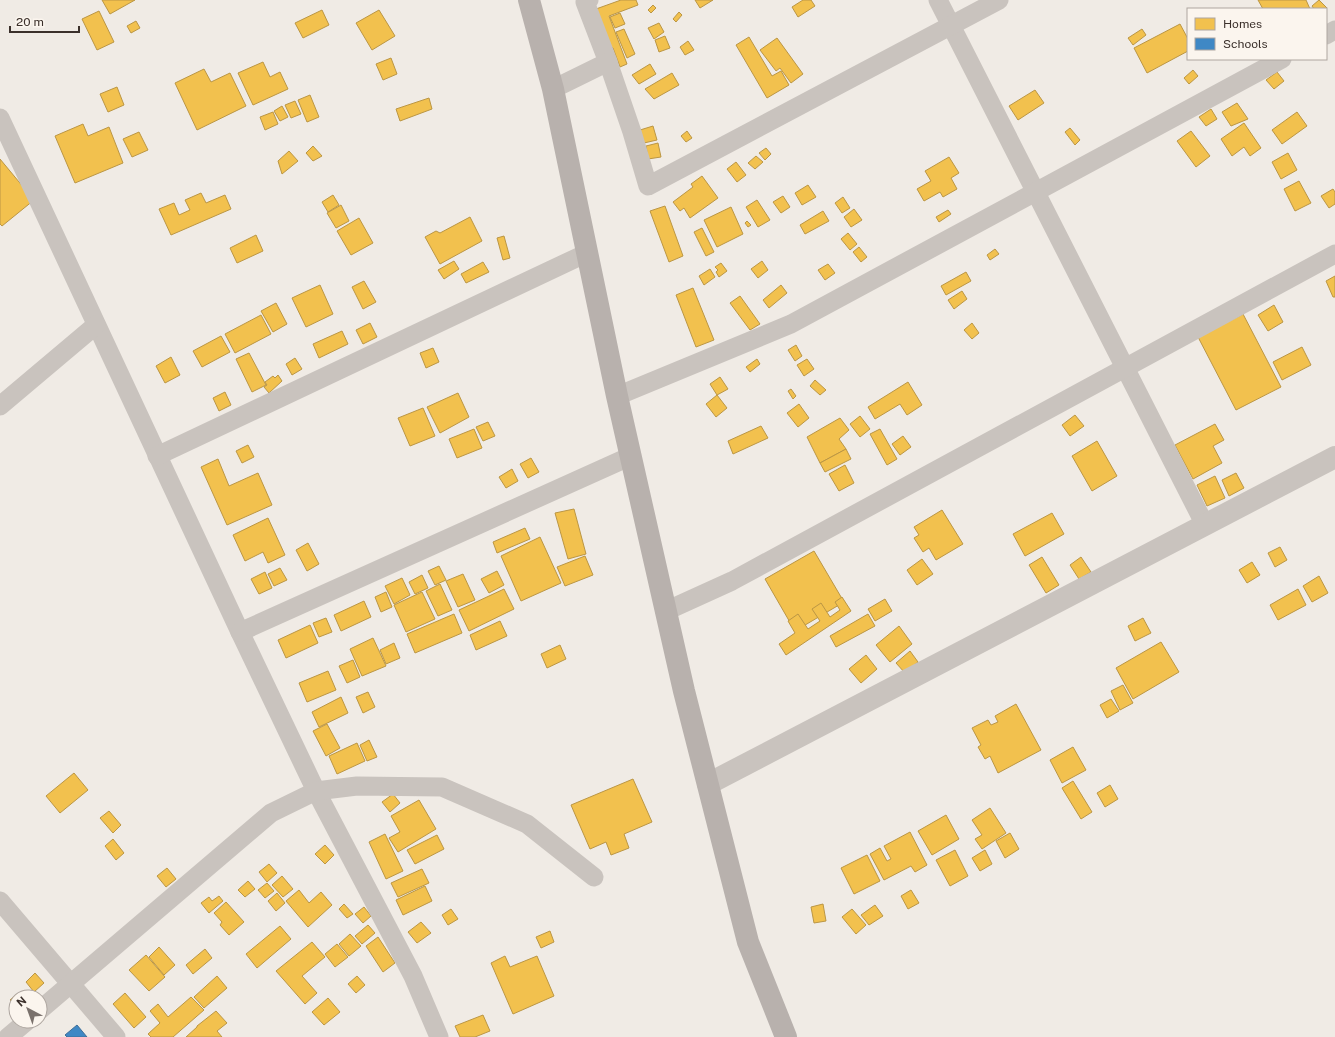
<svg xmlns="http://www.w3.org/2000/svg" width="1335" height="1037" viewBox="0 0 1335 1037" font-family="'Public Sans',sans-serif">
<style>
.homes{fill:#f2c14e;stroke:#bb9644}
.schools{fill:#3f88c5;stroke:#3e6e97}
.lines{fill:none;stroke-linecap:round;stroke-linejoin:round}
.minor{stroke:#c9c3be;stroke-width:19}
.tertiary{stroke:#c9c3be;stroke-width:22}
.primary{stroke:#b8b1ad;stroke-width:22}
</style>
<rect width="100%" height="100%" fill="#f0ebe5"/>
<!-- homes -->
<g class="homes">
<polygon points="102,0 135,0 110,14"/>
<polygon points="621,0 636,0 638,5 609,16 627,64 620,67 613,48 611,47 596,9"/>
<polygon points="695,0 713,0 700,8"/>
<polygon points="803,0 811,0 815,6 798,17 792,7"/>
<polygon points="1258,0 1306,0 1310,9 1263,9"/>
<polygon points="1319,0 1327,8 1326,9 1314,9 1312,6"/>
<polygon points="653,5 656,8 651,13 648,10"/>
<polygon points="322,10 329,25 303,38 295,23"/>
<polygon points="379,10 395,36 372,50 356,23"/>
<polygon points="99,11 114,42 97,50 82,19"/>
<polygon points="679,12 682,15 676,22 673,19"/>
<polygon points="620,13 625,24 615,28 610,17"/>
<polygon points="136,21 140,28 131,33 127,26"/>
<polygon points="659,23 664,32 654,39 648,28"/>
<polygon points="1180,24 1188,39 1188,51 1147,73 1134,48"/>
<polygon points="624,29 635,54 627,58 616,32"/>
<polygon points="1142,29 1146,35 1133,45 1128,38"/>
<polygon points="665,36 670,48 659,52 655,40"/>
<polygon points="749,37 772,76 781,71 789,85 767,98 736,45"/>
<polygon points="777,38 803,74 791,83 780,68 776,71 760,50"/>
<polygon points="688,41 694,50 685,55 680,47"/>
<polygon points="391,58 397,74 383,80 376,64"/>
<polygon points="263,62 270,77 280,72 288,89 253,105 238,73"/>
<polygon points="650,64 656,74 639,84 632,75"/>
<polygon points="204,69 211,82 230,73 246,106 197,130 175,83"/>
<polygon points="1193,70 1198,76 1189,84 1184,78"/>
<polygon points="1277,72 1284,81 1274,89 1266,80"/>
<polygon points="672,73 679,85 654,99 645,89"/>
<polygon points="117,87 124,105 108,112 100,94"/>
<polygon points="1035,90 1044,103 1018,120 1009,106"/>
<polygon points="310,95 319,117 307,122 298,100"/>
<polygon points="429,98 432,109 400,121 396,109"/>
<polygon points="295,101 301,114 291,118 285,105"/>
<polygon points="1237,103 1248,119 1231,126 1222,112"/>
<polygon points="282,106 288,117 280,121 274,111"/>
<polygon points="1211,109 1217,119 1206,126 1199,117"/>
<polygon points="273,112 278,124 265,130 260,117"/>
<polygon points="1297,112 1307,126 1282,144 1272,130"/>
<polygon points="1244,123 1261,148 1250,156 1244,147 1232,156 1221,139"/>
<polygon points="83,124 88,136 109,127 123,163 75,183 55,136"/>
<polygon points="653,126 657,140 644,143 640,130"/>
<polygon points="1070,128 1080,140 1075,145 1065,132"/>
<polygon points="687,131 692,138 686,142 681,136"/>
<polygon points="1191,131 1210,156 1196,167 1177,141"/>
<polygon points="139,132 148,150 132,157 123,139"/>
<polygon points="658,143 661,157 648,159 646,146"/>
<polygon points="313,146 322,156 313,161 306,153"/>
<polygon points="766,148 771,154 765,160 759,153"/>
<polygon points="289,151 298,161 282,174 278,161"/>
<polygon points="1288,153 1297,170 1281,179 1272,162"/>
<polygon points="756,156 763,162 755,169 748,163"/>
<polygon points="949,157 959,173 951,178 957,189 943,197 940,192 924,201 917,189 931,181 925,171"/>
<polygon points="0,159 34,200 2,226 0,224"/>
<polygon points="736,162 746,175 737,182 727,169"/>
<polygon points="702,176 718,198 690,218 684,208 680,211 673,202 693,187 691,184"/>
<polygon points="1299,181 1311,203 1295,211 1284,189"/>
<polygon points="808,185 816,197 802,205 795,193"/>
<polygon points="1333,189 1335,192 1335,204 1329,208 1321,196"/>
<polygon points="201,193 206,203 225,195 231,209 171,235 159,209 174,203 179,215 190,210 185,200"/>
<polygon points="333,195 339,205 328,212 322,202"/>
<polygon points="783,196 790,207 781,213 773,202"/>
<polygon points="843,197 850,208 842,213 835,203"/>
<polygon points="757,200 770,220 758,227 746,207"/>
<polygon points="341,205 349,221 336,228 327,213"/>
<polygon points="665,206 683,256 669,262 650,211"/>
<polygon points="731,207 743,234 717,247 704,220"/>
<polygon points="854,209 862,220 851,227 844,217"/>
<polygon points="948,210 951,214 939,222 936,217"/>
<polygon points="823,211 829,221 805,234 800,225"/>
<polygon points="470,217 482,241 440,264 425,237 436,231 440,233"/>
<polygon points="359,218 373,243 351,255 337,231"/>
<polygon points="747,221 751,225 748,227 745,223"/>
<polygon points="702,228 714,252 706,256 694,232"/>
<polygon points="848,233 857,244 850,250 841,239"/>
<polygon points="256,235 263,251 237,263 230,248"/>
<polygon points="504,236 510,258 503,260 497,238"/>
<polygon points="859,247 867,257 861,262 853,252"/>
<polygon points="995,249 999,254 990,260 987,255"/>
<polygon points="454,261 459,269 444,279 438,270"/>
<polygon points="762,261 768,270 758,278 751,269"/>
<polygon points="483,262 489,272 466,283 461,274"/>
<polygon points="721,263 727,271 719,277 716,272 718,270 715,267"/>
<polygon points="828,264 835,273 825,280 818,270"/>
<polygon points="710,269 715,277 704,285 699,276"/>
<polygon points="966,272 971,281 946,295 941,286"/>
<polygon points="1335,276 1335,297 1333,297 1326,281"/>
<polygon points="364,281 376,302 363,309 352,287"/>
<polygon points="320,285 333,314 306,327 292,298"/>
<polygon points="781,285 787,293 769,308 763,300"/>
<polygon points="693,288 714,340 696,347 676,295"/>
<polygon points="962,291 967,299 954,309 948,300"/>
<polygon points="740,296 760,324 750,330 730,303"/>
<polygon points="276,303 287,324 273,332 261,311"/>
<polygon points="1274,305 1283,322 1268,331 1258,315"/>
<polygon points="1243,314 1281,387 1236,410 1198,337"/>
<polygon points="261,315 271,334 235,353 225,334"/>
<polygon points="370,323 377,337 363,344 356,330"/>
<polygon points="972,323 979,333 972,339 964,330"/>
<polygon points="342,331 348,344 319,358 313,344"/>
<polygon points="221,336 230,352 202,367 193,351"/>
<polygon points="796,345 802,356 795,361 788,350"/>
<polygon points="1302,347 1311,365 1282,380 1273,362"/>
<polygon points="433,348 439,362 426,368 420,353"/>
<polygon points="249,353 266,385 252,392 236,359"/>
<polygon points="171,357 180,375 165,383 156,366"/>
<polygon points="295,358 302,369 292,375 286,364"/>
<polygon points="757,359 760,364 750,372 746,367"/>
<polygon points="807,359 814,369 804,376 797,365"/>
<polygon points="278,375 282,381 269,393 264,387 267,385 265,382 273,376 275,378"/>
<polygon points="720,377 728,389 717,395 710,384"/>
<polygon points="815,380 826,390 820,395 810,386"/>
<polygon points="908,382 922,405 907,415 900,404 875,419 868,407"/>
<polygon points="791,389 796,396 793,399 788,391"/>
<polygon points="225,392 231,405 219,411 213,398"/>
<polygon points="458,393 469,417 440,433 427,407"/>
<polygon points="717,395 727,408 716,417 706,404"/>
<polygon points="799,404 809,418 798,427 787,413"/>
<polygon points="423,408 435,436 410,446 398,418"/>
<polygon points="1075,415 1084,426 1070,436 1062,425"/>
<polygon points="860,416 870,429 860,437 850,424"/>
<polygon points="840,418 849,430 839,439 846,449 820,463 807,437"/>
<polygon points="488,422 495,436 483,441 476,427"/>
<polygon points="1215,424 1224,440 1213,446 1222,463 1193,479 1175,445"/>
<polygon points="761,426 768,438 733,454 728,441"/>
<polygon points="474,429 482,448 457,458 449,439"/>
<polygon points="880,429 897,459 887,465 870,434"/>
<polygon points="903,436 911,447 900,455 892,444"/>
<polygon points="1097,441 1117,476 1092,491 1072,456"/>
<polygon points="248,445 254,457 242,463 236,451"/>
<polygon points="846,449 851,459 825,472 820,463"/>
<polygon points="531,458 539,472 528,478 520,464"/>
<polygon points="218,459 229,486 258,473 272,505 227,525 201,467"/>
<polygon points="845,465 854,483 839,491 829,474"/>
<polygon points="512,469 518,481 506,488 499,477"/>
<polygon points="1236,473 1244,488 1229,496 1222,480"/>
<polygon points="1215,476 1225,498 1207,506 1197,485"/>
<polygon points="574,509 586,554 568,559 555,513"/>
<polygon points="942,510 963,544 936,560 929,548 923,552 914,538 919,535 914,527"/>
<polygon points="1052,513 1064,534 1025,556 1013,534"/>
<polygon points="268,518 285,555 268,563 263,552 245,561 233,535"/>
<polygon points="525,528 530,539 497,553 493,542"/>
<polygon points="540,537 561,583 521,601 501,556"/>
<polygon points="308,543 319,564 307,571 296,550"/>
<polygon points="1280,547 1287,560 1275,567 1268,553"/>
<polygon points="814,551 844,602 795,631 765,579"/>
<polygon points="585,556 593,575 565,586 557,567"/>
<polygon points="1042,557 1059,585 1046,593 1029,565"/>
<polygon points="1081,557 1091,572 1079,579 1070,565"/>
<polygon points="922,559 933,574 917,585 907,570"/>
<polygon points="1252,562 1260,575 1247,583 1239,570"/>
<polygon points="439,566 446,580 435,585 428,571"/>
<polygon points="280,568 287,580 274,586 268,574"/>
<polygon points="497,571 504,585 489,593 481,579"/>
<polygon points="265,572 272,588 259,594 251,579"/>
<polygon points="463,574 475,600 458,607 446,581"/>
<polygon points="422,575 428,588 415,594 409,582"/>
<polygon points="1319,576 1328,593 1312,602 1303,586"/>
<polygon points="402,578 410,595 394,604 385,586"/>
<polygon points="440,584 452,610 438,616 426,591"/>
<polygon points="504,589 514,609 469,631 459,610"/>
<polygon points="1298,589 1306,605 1278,620 1270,605"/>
<polygon points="386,592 392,607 381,612 375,597"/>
<polygon points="422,592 435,619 406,632 394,605"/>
<polygon points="842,597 851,611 786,655 779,644 795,633 788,621 798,614 808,629 820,621 812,609 821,603 830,617 840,610 835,602"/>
<polygon points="885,599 892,611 875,621 868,609"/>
<polygon points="364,601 371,617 341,631 334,615"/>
<polygon points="454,614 462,633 415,653 407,634"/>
<polygon points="868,614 875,626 836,647 830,636"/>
<polygon points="326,618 332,632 319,637 313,623"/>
<polygon points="1143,618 1151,633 1135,641 1128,626"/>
<polygon points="500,621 507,636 476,650 470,635"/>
<polygon points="310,625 318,643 286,658 278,640"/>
<polygon points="899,626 912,644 890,662 876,645"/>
<polygon points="373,638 386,666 362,676 350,649"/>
<polygon points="1161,642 1179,672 1133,699 1116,668"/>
<polygon points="394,643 400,658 386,664 380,650"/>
<polygon points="560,645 566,659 547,668 541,654"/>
<polygon points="910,651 918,662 905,673 896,663"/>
<polygon points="866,655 877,669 861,683 849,669"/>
<polygon points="353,660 360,677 347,683 339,666"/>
<polygon points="328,671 336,690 307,702 299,683"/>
<polygon points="1123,685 1133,703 1120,710 1111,691"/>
<polygon points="368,692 375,707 363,713 356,697"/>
<polygon points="341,697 348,713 319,727 312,712"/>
<polygon points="1111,699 1119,711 1107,718 1100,705"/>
<polygon points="1016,704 1041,750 998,773 990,756 985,759 978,747 981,745 972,728 988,720 991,725 998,722 995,716"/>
<polygon points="327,724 340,748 326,756 313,731"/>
<polygon points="369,740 377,757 367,761 360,745"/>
<polygon points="357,743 365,761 337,774 329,756"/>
<polygon points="1073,747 1086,770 1062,783 1050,760"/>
<polygon points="74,773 88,790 60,813 46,796"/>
<polygon points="633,779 652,822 624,834 629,848 611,855 606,842 590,849 571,805"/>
<polygon points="1073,781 1092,812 1081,819 1062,788"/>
<polygon points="1110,785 1118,799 1105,807 1097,793"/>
<polygon points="393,794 400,803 390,812 382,802"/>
<polygon points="419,800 436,829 398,852 389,838 400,832 391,816"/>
<polygon points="990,808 1006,833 982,849 975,839 982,835 972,820"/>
<polygon points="109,811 121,825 113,833 100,818"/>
<polygon points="946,815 959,839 932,855 918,831"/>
<polygon points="910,832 927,865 915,872 911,866 884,880 870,854 880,848 887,861 891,859 884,846"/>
<polygon points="1010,833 1019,849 1005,858 996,841"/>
<polygon points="385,834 403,871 386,879 369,842"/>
<polygon points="437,835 444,849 415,864 407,850"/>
<polygon points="113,839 124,853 116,860 105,846"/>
<polygon points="325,845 334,855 325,864 315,854"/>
<polygon points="955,850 968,876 950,886 936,860"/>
<polygon points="985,850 992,864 980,871 972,858"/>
<polygon points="867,855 880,881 854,894 841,868"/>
<polygon points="269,864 277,873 267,882 259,872"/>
<polygon points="167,868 176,879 166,887 157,876"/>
<polygon points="422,869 429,883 398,897 391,883"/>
<polygon points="282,876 293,889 283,897 272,885"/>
<polygon points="248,881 255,889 245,897 238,890"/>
<polygon points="267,883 274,891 265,898 258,890"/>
<polygon points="425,886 432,901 403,915 396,900"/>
<polygon points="299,890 309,903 321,892 332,905 308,927 286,901"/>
<polygon points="911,890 919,903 908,909 901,896"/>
<polygon points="277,893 285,903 276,911 268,901"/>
<polygon points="219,896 223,901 209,913 201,903 209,897 212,901"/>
<polygon points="226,902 244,922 229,935 220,925 222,922 214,913"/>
<polygon points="344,904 353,914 347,918 339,909"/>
<polygon points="823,904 826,921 814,923 811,907"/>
<polygon points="875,905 883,916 869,925 861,915"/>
<polygon points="364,907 371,916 363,923 355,914"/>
<polygon points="451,909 458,919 448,925 442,915"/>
<polygon points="852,909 866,925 856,934 842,917"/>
<polygon points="421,922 431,933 417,943 408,932"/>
<polygon points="368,925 375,933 362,944 355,936"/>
<polygon points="280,926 291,939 257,968 246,954"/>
<polygon points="550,931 554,942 541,948 536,937"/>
<polygon points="350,934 361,946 349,956 339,944"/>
<polygon points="378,937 395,963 383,972 366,946"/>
<polygon points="312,942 325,957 302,976 317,993 305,1004 276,971"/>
<polygon points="337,944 348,957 335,967 325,954"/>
<polygon points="159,947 175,965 164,975 149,957"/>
<polygon points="205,949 212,958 193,974 186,965"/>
<polygon points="146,955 165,977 149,991 129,970"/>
<polygon points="505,956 510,967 537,956 554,996 513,1014 491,963"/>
<polygon points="35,973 44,983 34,992 26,982"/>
<polygon points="217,976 227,988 204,1008 194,997"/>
<polygon points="357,976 365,985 356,993 348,984"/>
<polygon points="125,993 146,1017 134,1028 113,1004"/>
<polygon points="17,994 20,997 16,997 16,1006 10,1000"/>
<polygon points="191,997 204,1010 173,1037 151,1037 148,1034 160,1023 150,1011 158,1004 168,1017"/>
<polygon points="328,998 340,1012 324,1025 312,1012"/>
<polygon points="216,1011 227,1023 217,1031 222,1037 186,1037 197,1027 197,1026"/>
<polygon points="483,1015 490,1031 475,1037 460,1037 455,1026"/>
</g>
<!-- schools -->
<polygon class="schools" points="77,1025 87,1037 67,1037 65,1035"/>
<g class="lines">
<!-- minor -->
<g class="minor">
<polyline points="589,0 585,2 608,62"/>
<polyline points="938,0 1205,525"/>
<polyline points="1326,35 1335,30"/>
<polyline points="553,89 608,62 632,132 648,186 999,0"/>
<polyline points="0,118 240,632 316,791 413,976 439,1037"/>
<polyline points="617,396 791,324 1282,59"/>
<polyline points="0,406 96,325"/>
<polyline points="157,456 587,253"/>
<polyline points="666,611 732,581 1335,254"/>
<polyline points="240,632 631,456"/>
<polyline points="0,901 116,1037"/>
<polyline points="40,1010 271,813 316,791 357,786 442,787 527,824 594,877"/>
<polyline points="8,1037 27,1021"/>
</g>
<!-- tertiary -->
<polyline class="tertiary" points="708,784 1335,457"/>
<!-- primary -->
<polyline class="primary" points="529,0 553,89 617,396 684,691 748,942 786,1037"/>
</g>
<!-- legend -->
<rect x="1187" y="8" width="140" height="52" fill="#fbf5ee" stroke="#aea6a0"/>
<rect x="1195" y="18" width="20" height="12" fill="#f2c14e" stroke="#aea6a0"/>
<text x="1223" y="28" font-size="12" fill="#3b302b">Homes</text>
<rect x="1195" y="38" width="20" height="12" fill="#3f88c5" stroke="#aea6a0"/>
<text x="1223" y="48" font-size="12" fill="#3b302b">Schools</text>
<!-- north arrow -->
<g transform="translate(28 1009) rotate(319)"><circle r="19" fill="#fbf5ee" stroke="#aea6a0"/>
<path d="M0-3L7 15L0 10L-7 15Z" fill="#7a716c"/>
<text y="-6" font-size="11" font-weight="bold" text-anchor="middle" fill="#3b302b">N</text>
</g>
<!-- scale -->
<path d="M10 26v6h69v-6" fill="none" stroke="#3b302b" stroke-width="2"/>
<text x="16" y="26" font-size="12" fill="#3b302b" stroke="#fbf5ee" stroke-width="3" paint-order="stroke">20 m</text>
</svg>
